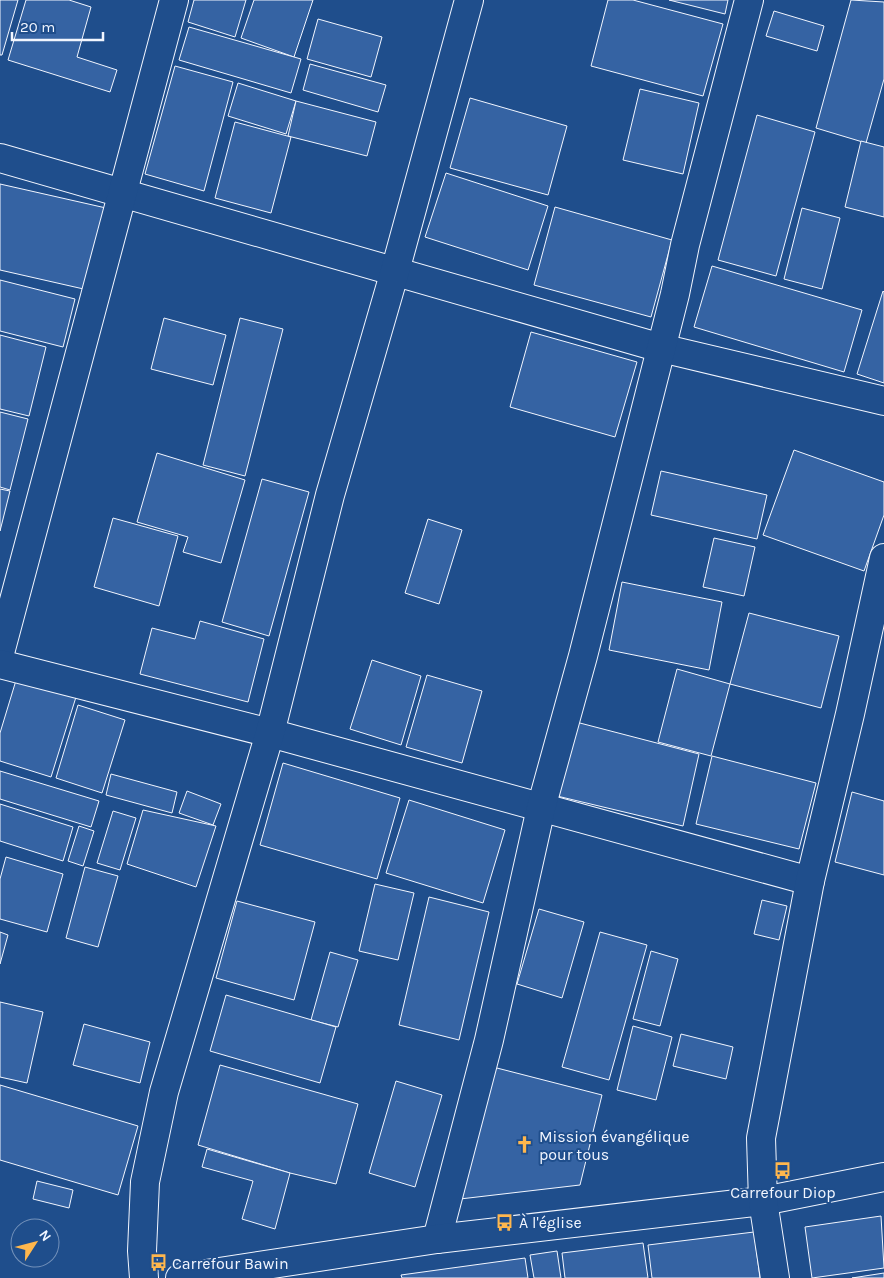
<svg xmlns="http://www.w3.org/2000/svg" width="884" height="1278" viewBox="0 0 884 1278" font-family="Karla,sans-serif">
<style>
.building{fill:#3563a3;stroke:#f2f6ff}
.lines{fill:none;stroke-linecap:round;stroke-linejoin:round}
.minor-casing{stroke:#f2f6ff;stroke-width:30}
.minor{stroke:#1f4e8c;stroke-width:28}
.labels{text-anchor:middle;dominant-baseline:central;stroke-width:4;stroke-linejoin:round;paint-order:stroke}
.poi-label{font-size:16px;fill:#f2f6ff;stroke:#1f4e8c;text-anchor:start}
</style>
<rect width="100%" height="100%" fill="#1f4e8c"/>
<!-- building -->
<g class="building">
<polygon points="0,0 18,0 2,55 0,55"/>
<polygon points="26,0 69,0 91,7 77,57 117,70 110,92 8,60"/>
<polygon points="194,0 246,0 235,37 188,22"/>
<polygon points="254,0 313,0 294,57 241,38"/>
<polygon points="608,0 633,0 723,24 703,96 591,66"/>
<polygon points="669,0 728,0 725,14"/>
<polygon points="851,0 884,2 884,79 866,143 816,128"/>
<polygon points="774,11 824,26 817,51 766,36"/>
<polygon points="318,19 382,37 371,77 307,59"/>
<polygon points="189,27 301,59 291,93 179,60"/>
<polygon points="310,64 386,85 378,112 303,90"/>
<polygon points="175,66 233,82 204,191 145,174"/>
<polygon points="238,83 296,101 286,134 228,116"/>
<polygon points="640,89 699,103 683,174 623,160"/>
<polygon points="470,98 567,126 548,195 450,168"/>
<polygon points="296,101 376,122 367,156 288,136"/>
<polygon points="757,115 815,132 776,276 718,260"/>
<polygon points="235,122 291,137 271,213 215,198"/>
<polygon points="861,141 884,147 884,217 845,207"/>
<polygon points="446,173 548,206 528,270 425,237"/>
<polygon points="0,184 106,208 88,290 0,270"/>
<polygon points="555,207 672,240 651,317 534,285"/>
<polygon points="802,208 840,218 822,289 784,279"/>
<polygon points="712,266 862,310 844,372 694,327"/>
<polygon points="0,280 75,299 63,347 0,331"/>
<polygon points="883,291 884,292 884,383 857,374"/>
<polygon points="164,318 226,335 213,385 151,369"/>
<polygon points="240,318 283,329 245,476 203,465"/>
<polygon points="531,332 637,362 615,437 510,407"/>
<polygon points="0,335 46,347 29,416 0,409"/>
<polygon points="0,412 28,419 10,490 0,487"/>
<polygon points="794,450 884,482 884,515 864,571 763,535"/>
<polygon points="157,453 245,480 221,563 183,552 188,537 137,522"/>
<polygon points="661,471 767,495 757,539 651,515"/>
<polygon points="262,479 309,492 269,636 222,622"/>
<polygon points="0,489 10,491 0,531"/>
<polygon points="113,518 178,536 159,606 94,587"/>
<polygon points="428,519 462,530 439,604 405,593"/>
<polygon points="714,538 755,547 744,596 703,587"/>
<polygon points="622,582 722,602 709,670 609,650"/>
<polygon points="749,613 839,636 821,708 730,684"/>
<polygon points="200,621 264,639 248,702 140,674 152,628 195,639"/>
<polygon points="372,660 421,676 401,745 350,729"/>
<polygon points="677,669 730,684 711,756 658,742"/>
<polygon points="427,675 482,691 462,763 406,747"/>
<polygon points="17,677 76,697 51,777 0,761 0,733"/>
<polygon points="78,705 125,720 102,793 56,778"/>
<polygon points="576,722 699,754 683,826 557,796"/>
<polygon points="712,756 816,783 799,849 696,824"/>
<polygon points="283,763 400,798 377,879 260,845"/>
<polygon points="0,771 99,801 91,827 0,799"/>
<polygon points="111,774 177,792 172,813 106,795"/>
<polygon points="187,791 221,804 213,825 179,813"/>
<polygon points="852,792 884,801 884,875 835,862"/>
<polygon points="409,800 505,830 483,903 386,873"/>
<polygon points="0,804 73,827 63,861 0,841"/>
<polygon points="143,810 216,826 196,887 127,864"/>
<polygon points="113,811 136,818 120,870 97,863"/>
<polygon points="79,826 94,831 83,866 68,861"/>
<polygon points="6,857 63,874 47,932 0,919 0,879"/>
<polygon points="85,867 118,876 98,947 66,938"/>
<polygon points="375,884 414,893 398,960 359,951"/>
<polygon points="429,897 489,912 459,1040 399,1025"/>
<polygon points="762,900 787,906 779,940 754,934"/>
<polygon points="237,901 315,922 294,1000 216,978"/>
<polygon points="539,909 584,922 562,998 517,984"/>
<polygon points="0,932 8,935 0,964"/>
<polygon points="600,932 647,945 609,1080 562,1067"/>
<polygon points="651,951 678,959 660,1026 633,1019"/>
<polygon points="330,952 358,960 338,1027 311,1020"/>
<polygon points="226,995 336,1027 320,1083 210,1051"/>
<polygon points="0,1002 43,1012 27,1083 0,1077"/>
<polygon points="84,1024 150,1042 140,1083 73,1065"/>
<polygon points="633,1026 672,1037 656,1100 617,1090"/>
<polygon points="681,1034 733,1047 726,1079 673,1066"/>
<polygon points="220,1065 358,1104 336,1184 290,1173 198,1145"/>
<polygon points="493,1067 602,1095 580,1185 460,1199"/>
<polygon points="396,1081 442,1095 415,1187 369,1173"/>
<polygon points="0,1085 138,1126 118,1195 0,1160"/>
<polygon points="207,1149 290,1173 275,1229 242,1219 253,1181 202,1167"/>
<polygon points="37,1181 73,1190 69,1208 33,1199"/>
<polygon points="881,1216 884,1268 812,1278 805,1227"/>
<polygon points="754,1232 760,1278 652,1278 648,1245"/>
<polygon points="643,1243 648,1278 565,1278 562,1253"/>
<polygon points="557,1251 561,1278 534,1278 530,1255"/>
<polygon points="525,1258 528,1278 402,1278 401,1275"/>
<polygon points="884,1273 884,1278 852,1278"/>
</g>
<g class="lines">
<defs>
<g id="minor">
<polyline points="0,158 661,348 884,401"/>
<polyline points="0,653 174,0"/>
<polyline points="0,664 270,733 810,881"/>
<polyline points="437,1239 489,1040 541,808 583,656 675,294 685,245 749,0"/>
<polyline points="144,1278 142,1251 145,1182 164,1092 270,733 330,495 395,271 469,0"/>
<polyline points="180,1278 437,1239 763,1201 884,1177"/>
<polyline points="775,1278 763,1201 761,1138 810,881 850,714 884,558"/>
</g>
</defs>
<!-- minor casing -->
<use href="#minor" class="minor-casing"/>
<!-- minor -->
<use href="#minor" class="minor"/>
</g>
<!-- icons -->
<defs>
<symbol id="church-bare" viewBox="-9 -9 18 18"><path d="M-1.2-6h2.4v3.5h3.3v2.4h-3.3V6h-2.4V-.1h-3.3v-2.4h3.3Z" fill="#ffb74d" stroke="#1f4e8c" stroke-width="2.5" paint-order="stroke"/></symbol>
<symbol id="bus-bare" viewBox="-9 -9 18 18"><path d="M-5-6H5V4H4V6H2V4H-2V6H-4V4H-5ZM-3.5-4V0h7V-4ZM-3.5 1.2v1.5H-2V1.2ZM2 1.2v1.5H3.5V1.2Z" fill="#ffb74d" stroke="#1f4e8c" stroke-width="2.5" paint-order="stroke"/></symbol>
</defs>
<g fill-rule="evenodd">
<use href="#church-bare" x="512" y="1132" width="25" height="25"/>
<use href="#bus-bare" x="770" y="1158" width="25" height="25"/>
<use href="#bus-bare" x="492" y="1210" width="25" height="25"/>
<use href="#bus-bare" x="146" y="1250" width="25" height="25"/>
</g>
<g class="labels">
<!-- poi labels -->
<g class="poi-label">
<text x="539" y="1136">Mission évangélique<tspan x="539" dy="18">pour tous</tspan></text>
<text x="783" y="1192" text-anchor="middle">Carrefour Diop</text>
<text x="519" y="1222">À l'église</text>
<text x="172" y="1263">Carrefour Bawin</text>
</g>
</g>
<!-- north arrow -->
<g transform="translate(35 1243) rotate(54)"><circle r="24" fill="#1f4e8c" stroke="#7391ba"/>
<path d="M0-4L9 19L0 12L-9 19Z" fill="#ffb74d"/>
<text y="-8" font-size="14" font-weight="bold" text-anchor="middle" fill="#f2f6ff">N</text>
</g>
<!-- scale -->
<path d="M12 32v8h91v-8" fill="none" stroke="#f2f6ff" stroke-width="2.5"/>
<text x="20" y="32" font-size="15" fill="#f2f6ff" stroke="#1f4e8c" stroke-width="4" paint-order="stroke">20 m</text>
</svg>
